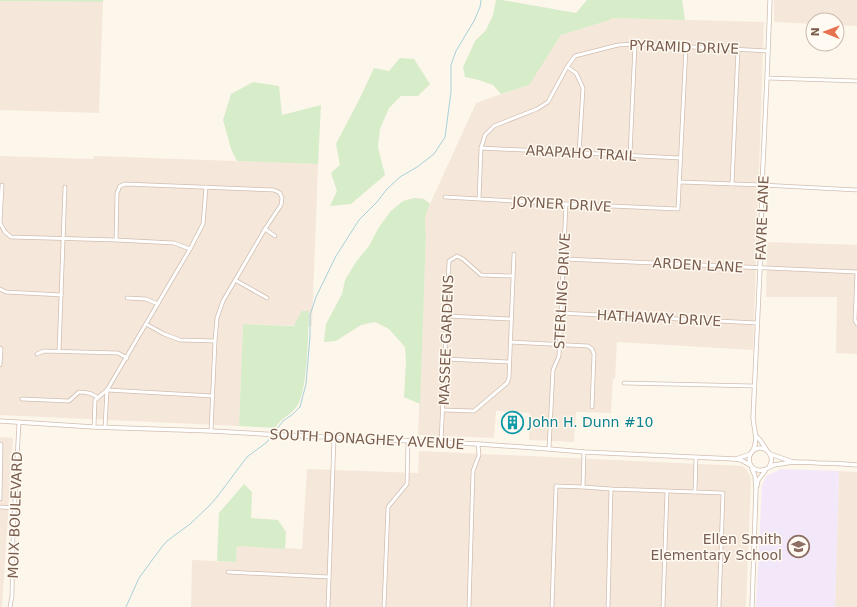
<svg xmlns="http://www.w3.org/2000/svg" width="857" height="607" viewBox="0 0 857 607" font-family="'DejaVu Sans',sans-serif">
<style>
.residential{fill:#f5e8da}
.education{fill:#f3e8fa}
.green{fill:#d7ecc9}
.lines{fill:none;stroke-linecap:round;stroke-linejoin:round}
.stream{stroke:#a5d2da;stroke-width:1}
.minor-casing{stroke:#d1beb0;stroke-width:4.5}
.tertiary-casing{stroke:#d1beb0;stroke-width:5}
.minor{stroke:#fff;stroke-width:3}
.tertiary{stroke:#fff;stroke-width:3.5}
.labels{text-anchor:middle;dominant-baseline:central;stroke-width:3;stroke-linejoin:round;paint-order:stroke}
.street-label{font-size:14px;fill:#7a5d4d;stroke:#fffaf2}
.culture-label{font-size:14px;fill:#0d838f;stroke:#fffaf2;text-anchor:start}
.education-label{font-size:14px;fill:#785e54;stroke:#fffaf2;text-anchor:end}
</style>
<rect width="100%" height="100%" fill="#fdf6eb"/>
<!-- residential -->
<g class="residential">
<polygon points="774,0 857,0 857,26 837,25 837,20 813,20 813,24 774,22"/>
<polygon points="0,1 103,2 99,113 0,110"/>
<polygon points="611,18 764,22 753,350 617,342 615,378 613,378 611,413 576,412 574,442 529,440 530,413 496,411 494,438 418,435 426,235 424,225 425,215 476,103 528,85 561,35 610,20"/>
<polygon points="0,156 93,159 94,156 318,164 312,326 243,324 239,426 0,415"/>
<polygon points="767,242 857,245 857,354 836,353 837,297 766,297"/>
<polygon points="0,437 13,438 2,607 0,607"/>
<polygon points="419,451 743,466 747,470 751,478 746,607 191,607 192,560 236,562 237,546 302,549 307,469 418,473"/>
<polygon points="839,471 857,472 857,607 835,607"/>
</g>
<!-- education -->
<polygon class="education" points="781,469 839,471 835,607 756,607 762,486 766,476"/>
<!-- green -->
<g class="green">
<polygon points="0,0 103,0 103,2 0,1"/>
<polygon points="496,0 502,0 576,13 587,0 682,0 685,20 611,18 610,20 561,35 529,85 501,94 493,85 479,80 465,77 463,67 475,41 486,30 493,15"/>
<polygon points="400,58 414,59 430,84 418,96 401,96 389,108 380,129 378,147 385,175 351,204 330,206 337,191 331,173 340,165 336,144 359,100 374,68 389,71"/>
<polygon points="253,82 279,86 282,115 321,105 318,164 237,161 231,149 223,120 231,94"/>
<path d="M414 198 424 199 430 204C424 217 424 221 426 235L420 404 404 397 406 361 405 347 389 329 375 322 361 325 336 341 324 342 326 324 342 294 345 280 356 262 369 246 379 227 391 211 403 201Z"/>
<path d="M302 311H309C308 331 308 391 297 406 293 412 288 415 283 419 280 421 277 425 275 428L239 426 243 324 294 326Z"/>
<polygon points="244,484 252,492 251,518 278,520 286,532 285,549 237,546 236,562 217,561 219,513"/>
</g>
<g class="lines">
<!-- stream -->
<g class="stream">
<polyline points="273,434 283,421 293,414 300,407 306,384 310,336 310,315 316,297 336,256 359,220 377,202 387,189 400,177 417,167 434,154 445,137 451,92 451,65 456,51 474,21 480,7 481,0"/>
<polyline points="126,607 139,578 161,548 167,541 190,524 209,506 217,497 247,457 267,442 272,436"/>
</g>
<defs>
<g id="minor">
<polyline points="567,67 576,73 583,88 579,153"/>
<polyline points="767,78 857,81"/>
<polyline points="481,148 680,158"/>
<polyline points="630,155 635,44"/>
<polyline points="680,182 762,185 857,190"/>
<polyline points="732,184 738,49"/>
<polyline points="2,185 0,223 5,232 11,237 116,240 174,243 190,249"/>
<polyline points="445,197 566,204 678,209 686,47"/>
<polyline points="479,199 481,148 485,135 494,126 537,109 548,102 567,67 575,56 618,45 635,44 768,51"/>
<polyline points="265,229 275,236"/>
<polyline points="116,240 117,193 120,186 125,184 274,190 280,193 282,198 281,205 265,229 223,301 217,318 215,341 211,431"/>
<polyline points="564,259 857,272"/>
<polyline points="857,272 855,320 857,324"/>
<polyline points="235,280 267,298"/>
<polyline points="0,289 6,292 62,295"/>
<polyline points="127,298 146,299 158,304"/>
<polyline points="561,313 757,323"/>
<polyline points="447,316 511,319"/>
<polyline points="146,324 164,334 180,340 215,341"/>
<polyline points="510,342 588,346 592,349 594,354 592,407"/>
<polyline points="0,348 1,349 0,365"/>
<polyline points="59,351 65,187"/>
<polyline points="37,354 44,351 118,353 127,358"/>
<polyline points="445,359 509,362"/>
<polyline points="624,383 755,386"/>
<polyline points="107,390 213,396"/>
<path d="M22 399 69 401 79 392C87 392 93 393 98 398"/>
<polyline points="443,410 474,411 507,383 509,378 514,254"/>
<polyline points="94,427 95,400 107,390 190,249 203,224 206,187"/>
<polyline points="105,427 107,390"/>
<polyline points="441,443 449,261 457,256 463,259 481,275 513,276"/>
<polyline points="0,444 1,444 0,499"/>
<polyline points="549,449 553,370 559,356 566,204"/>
<polyline points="583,487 584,452"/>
<polyline points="695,492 696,457"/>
<polyline points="0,507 15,508"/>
<polyline points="228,572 329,577"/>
<polyline points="10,607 12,596 13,535 19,422"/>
<polyline points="328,607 334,438"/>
<polyline points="384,607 388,507 407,484 408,442"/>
<polyline points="469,607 473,471 479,455 478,444"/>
<polyline points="552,607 556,486 583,487 611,489 723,493 719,607"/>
<polyline points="608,607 611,489"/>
<polyline points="663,607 667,491"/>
</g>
<g id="tertiary">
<polyline points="0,421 94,427 211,431 282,435 478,444 549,449 584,452 735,459 741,460 750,465"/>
<polyline points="756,436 760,440 766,449"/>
<path d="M752 452C759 441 754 430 753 418L760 268 762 185 767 78 770 0"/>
<polyline points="770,454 793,462"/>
<polyline points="736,459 750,454"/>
<path d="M769 467C778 453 759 441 751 453 747 460 750 469 758 470 764 472 768 467 774 465 780 464 787 463 793 462 801 462 809 462 817 463 830 463 844 464 857 465"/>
<polyline points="757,486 758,480 765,471"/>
<polyline points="752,607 756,489 755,476 752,469"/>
</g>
</defs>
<!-- minor casing -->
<use href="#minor" class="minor-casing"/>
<!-- tertiary casing -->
<use href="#tertiary" class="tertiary-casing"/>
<!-- minor -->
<use href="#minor" class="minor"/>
<!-- tertiary -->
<use href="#tertiary" class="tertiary"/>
</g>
<!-- icons -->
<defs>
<symbol id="building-ring" viewBox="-11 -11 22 22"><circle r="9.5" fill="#fffaf2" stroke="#0f9aa8" stroke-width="1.5"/><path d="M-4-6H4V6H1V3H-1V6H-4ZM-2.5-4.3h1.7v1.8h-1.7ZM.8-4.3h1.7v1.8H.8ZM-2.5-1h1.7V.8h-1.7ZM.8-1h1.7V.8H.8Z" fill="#0f9aa8"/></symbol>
<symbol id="school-ring" viewBox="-11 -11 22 22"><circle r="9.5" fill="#fffaf2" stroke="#8d6e63" stroke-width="1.5"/><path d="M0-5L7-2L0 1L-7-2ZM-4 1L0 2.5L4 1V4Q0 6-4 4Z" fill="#8d6e63"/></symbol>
</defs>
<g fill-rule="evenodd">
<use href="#building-ring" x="500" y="410" width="25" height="25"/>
<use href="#school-ring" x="786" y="534" width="25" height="25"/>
</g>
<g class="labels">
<!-- street labels -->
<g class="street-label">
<text transform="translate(684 47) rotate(2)">PYRAMID DRIVE</text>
<text transform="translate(581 153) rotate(3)">ARAPAHO TRAIL</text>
<text transform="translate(562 204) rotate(3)">JOYNER DRIVE</text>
<text transform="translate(762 218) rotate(-88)">FAVRE LANE</text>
<text transform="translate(698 265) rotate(3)">ARDEN LANE</text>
<text transform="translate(562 291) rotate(-87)">STERLING DRIVE</text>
<text transform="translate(659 318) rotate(3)">HATHAWAY DRIVE</text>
<text transform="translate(446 340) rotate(-88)">MASSEE GARDENS</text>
<text transform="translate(367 439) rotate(3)">SOUTH DONAGHEY AVENUE</text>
<text transform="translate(15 515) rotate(-88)">MOIX BOULEVARD</text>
</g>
<!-- culture labels -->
<g class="culture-label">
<text x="528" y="422">John H. Dunn #10</text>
</g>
<!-- education labels -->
<g class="education-label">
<text x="782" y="539">Ellen Smith<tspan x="782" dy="16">Elementary School</tspan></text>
</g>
</g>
<!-- north arrow -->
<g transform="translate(825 32) rotate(271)"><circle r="19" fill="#fffaf2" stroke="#cabbb0"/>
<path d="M0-3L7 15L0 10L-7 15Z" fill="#e77250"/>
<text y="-6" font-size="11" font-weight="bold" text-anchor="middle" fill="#7a5d4d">N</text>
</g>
</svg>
